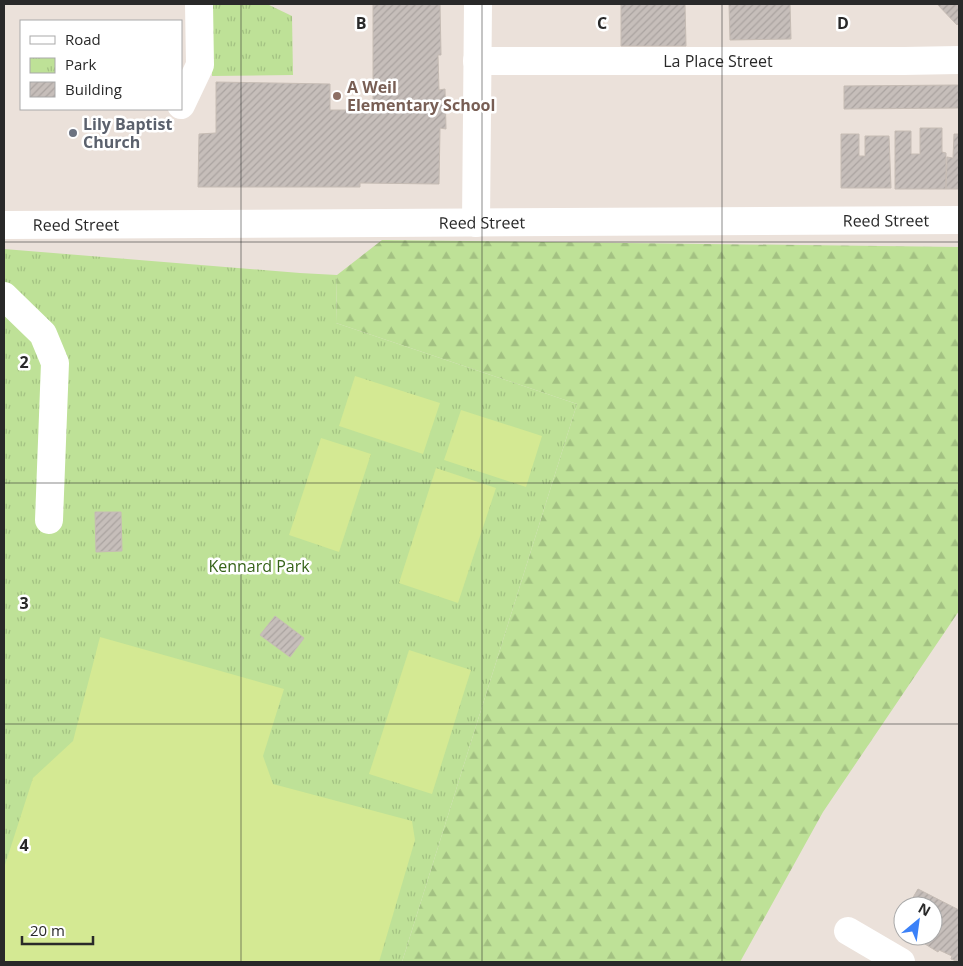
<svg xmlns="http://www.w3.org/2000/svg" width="963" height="966" viewBox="0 0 963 966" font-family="'Open Sans',sans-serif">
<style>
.forest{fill:url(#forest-firs)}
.park{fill:url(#park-tufts)}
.pitch{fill:#d4e993}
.building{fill:url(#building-hatch);stroke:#c6bcb4}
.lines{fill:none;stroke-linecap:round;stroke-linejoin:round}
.minor{stroke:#fff;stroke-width:28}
.grid{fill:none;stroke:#292929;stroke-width:1;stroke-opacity:0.55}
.education-dot{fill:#8d6e63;stroke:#fff;stroke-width:2}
.worship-dot{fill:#6b7280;stroke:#fff;stroke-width:2}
.labels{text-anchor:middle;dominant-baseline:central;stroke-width:5;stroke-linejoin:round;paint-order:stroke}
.street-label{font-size:16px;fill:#292929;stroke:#fff}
.education-label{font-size:16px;font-weight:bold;fill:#785e54;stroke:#fff;text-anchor:start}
.worship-label{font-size:16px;font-weight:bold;fill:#5b616d;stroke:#fff;text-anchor:start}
.park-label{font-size:16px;fill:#37641a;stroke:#fff}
.grid-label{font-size:16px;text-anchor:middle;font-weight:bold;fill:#292929;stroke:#fff;stroke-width:5;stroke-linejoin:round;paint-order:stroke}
</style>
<defs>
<pattern id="forest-firs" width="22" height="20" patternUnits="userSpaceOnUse" patternTransform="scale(1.25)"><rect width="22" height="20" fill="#bee197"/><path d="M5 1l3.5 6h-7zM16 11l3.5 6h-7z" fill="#a3c182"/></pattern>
<pattern id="park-tufts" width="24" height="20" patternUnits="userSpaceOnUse" patternTransform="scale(1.25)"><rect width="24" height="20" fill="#bee197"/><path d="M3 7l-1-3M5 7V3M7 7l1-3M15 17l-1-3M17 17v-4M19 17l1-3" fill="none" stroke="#a3c182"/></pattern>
<pattern id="building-hatch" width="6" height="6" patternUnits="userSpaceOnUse" patternTransform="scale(1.25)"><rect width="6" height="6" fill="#c6beba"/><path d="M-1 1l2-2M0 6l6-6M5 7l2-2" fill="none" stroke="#aaa3a0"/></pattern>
</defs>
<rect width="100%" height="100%" fill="#ebe1da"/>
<!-- forest -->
<polygon class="forest" points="382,240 959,247 959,611 823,812 740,962 402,962 577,404 336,323 337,275"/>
<!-- park -->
<g class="park">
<polygon points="211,4 267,4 292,16 293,75 212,76"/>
<polygon points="4,249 300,273 337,275 336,323 577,404 402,962 4,962"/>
</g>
<!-- pitch -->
<g class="pitch">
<polygon points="355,376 440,403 423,454 339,426"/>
<polygon points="461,410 542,436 526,487 444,460"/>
<polygon points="321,438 371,454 339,552 289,535"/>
<polygon points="436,468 496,488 458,603 399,583"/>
<polygon points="100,637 284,689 263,756 273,784 412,821 415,840 379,962 4,962 4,868 33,778 73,741"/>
<polygon points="409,650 471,670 432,794 369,774"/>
</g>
<!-- building -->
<g class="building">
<polygon points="373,4 440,4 441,55 438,55 439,90 445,89 446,129 440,128 439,184 360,183 360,187 198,187 199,134 216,133 216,82 330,84 330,110 373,110"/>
<polygon points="621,4 685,4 686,46 621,46"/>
<polygon points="729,4 790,4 791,39 730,40"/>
<polygon points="937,4 959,4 959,23 957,25"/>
<polygon points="959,85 959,108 844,109 844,86"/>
<polygon points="920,128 942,128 942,152 946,153 946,189 895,189 895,131 911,131 911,154 920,154"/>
<polygon points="841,134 859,134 859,156 865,156 865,136 889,136 891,188 841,188"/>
<polygon points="954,134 959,134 959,189 946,189 947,157 953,158"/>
<polygon points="95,512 121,512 122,551 96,552"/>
<polygon points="275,616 304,638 290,657 260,635"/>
<polygon points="918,889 959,910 959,962 951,959 952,956 939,950 938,952 912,936 933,936 933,906 908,906"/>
<polygon points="903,914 903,931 896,927"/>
</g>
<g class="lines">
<!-- minor -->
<g class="minor">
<path id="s1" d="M477 61H904L959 60"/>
<polyline points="181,105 200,65 199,4"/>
<polyline points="476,223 478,4"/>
<path id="s2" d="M4 225 959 220"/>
<polyline points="4,296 43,334 55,363 49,520"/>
<polyline points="848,931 901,962"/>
</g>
</g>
<!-- grid -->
<path class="grid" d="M241 4V962M482 4V962M722 4V962M4 242H959M4 483H959M4 724H959"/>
<!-- markers -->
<circle class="education-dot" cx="337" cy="96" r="5"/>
<circle class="worship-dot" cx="73" cy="133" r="5"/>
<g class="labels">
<!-- street labels -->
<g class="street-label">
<text stroke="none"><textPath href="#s1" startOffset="241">La Place Street</textPath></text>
<text stroke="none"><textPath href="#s2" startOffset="882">Reed Street</textPath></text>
<text stroke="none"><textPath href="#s2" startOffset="478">Reed Street</textPath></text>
<text stroke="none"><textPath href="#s2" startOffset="72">Reed Street</textPath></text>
</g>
<!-- education labels -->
<g class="education-label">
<text x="347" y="87">A Weil<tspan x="347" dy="18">Elementary School</tspan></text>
</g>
<!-- worship labels -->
<g class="worship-label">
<text x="83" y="124">Lily Baptist<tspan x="83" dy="18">Church</tspan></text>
</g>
<!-- park labels -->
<g class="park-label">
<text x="259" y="566">Kennard Park</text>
</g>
</g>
<g class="grid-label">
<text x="361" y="29">B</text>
<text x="602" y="29">C</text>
<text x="843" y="29">D</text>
<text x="24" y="368">2</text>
<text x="24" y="609">3</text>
<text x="24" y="851">4</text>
</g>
<!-- border -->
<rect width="963" height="966" fill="none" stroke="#292929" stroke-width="10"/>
<!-- legend -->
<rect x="20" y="20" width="162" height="90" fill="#ffffff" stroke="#a9a9a9"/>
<rect x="30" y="36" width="25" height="8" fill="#ffffff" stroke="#a9a9a9"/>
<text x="65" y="45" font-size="15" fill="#292929">Road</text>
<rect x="30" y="58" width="25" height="15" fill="url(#park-tufts)" stroke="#a9a9a9"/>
<text x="65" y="70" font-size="15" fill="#292929">Park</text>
<rect x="30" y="82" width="25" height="15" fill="url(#building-hatch)" stroke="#a9a9a9"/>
<text x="65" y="95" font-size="15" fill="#292929">Building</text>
<!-- north arrow -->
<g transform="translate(918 921) rotate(29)"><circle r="24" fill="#ffffff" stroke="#a9a9a9"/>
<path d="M0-4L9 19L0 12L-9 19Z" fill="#3b81f8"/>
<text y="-8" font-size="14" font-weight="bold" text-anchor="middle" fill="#292929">N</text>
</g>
<!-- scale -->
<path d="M22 936v8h71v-8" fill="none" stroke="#292929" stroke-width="2.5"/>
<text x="30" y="936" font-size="15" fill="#292929" stroke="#ffffff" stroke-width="4" paint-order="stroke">20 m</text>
</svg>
